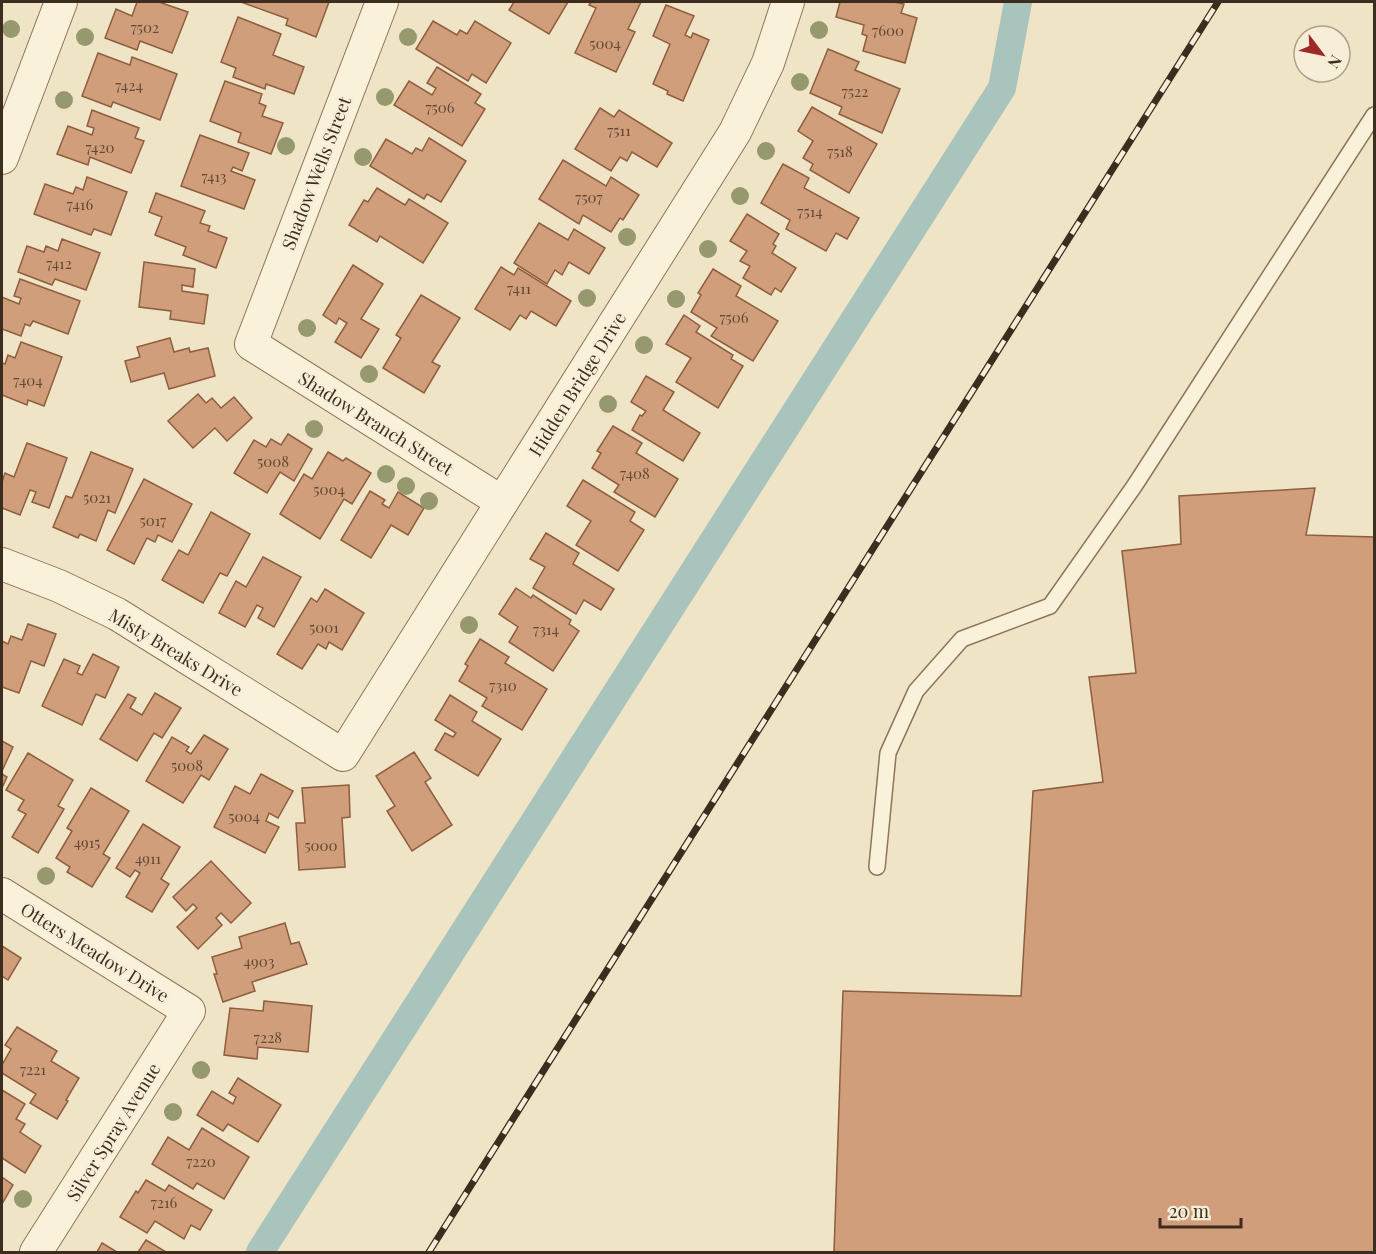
<svg xmlns="http://www.w3.org/2000/svg" width="1376" height="1254" viewBox="0 0 1376 1254" font-family="'Playfair Display',serif">
<style>
.lines{fill:none;stroke-linecap:round;stroke-linejoin:round}
.canal{stroke:#a8c4bc;stroke-width:28}
.building{fill:#d09e7b;stroke:#8e5e3f;stroke-width:1.5}
.service-casing{stroke:#8d755b;stroke-width:18}
.minor-casing{stroke:#8d755b;stroke-width:34}
.service{stroke:#faf1db;stroke-width:15}
.minor{stroke:#faf1db;stroke-width:32}
.rail-casing{stroke:#3d2d1f;stroke-width:7}
.rail{stroke:#f7eed7;stroke-width:4.5;stroke-dasharray:14;stroke-linecap:butt}
.tree{fill:#96986e}
.labels{text-anchor:middle;dominant-baseline:central;stroke-width:4.5;stroke-linejoin:round;paint-order:stroke}
.number-label{font-size:15px;fill:#624936}
.street-label{font-size:18px;fill:#3d2d1f;stroke:#f7eed7}
</style>
<rect width="100%" height="100%" fill="#f0e4c7"/>
<g class="lines">
<!-- canal -->
<polyline class="canal" points="260,1252 1002,88 1018,2"/>
</g>
<!-- building -->
<g class="building">
<polygon points="137,2 159,2 188,12 172,53 140,41 137,50 105,38 116,9 132,16"/>
<polygon points="241,2 329,2 316,37 286,25 288,19"/>
<polygon points="514,2 568,2 549,34 509,10"/>
<polygon points="591,2 641,2 628,29 635,32 616,72 575,53 596,8 589,5"/>
<polygon points="840,2 894,2 904,4 901,13 917,18 905,63 863,51 867,36 862,34 864,25 836,17"/>
<polygon points="666,5 694,16 685,35 691,38 693,33 709,40 683,101 667,94 668,91 653,84 670,44 653,36"/>
<polygon points="238,17 281,34 273,55 304,67 294,94 266,84 265,89 233,77 236,68 221,62"/>
<polygon points="433,21 457,35 460,30 467,34 475,21 511,43 486,83 472,74 468,81 416,49"/>
<polygon points="828,49 859,62 855,70 900,89 882,133 839,114 842,107 810,93"/>
<polygon points="98,53 130,65 132,57 177,74 160,120 113,102 111,107 82,96"/>
<polygon points="437,67 481,94 475,103 485,109 462,146 394,105 409,81 432,95 436,88 427,83"/>
<polygon points="225,81 262,94 259,103 266,106 262,116 283,123 271,154 238,142 241,133 210,121"/>
<polygon points="812,107 877,144 849,193 810,170 813,164 803,158 813,141 798,131"/>
<polygon points="600,108 614,117 619,110 672,143 657,167 632,152 627,161 620,157 611,171 575,149"/>
<polygon points="92,110 139,128 135,138 144,141 131,173 90,157 88,165 57,154 68,126 92,135 94,128 87,126"/>
<polygon points="200,135 249,153 242,171 233,167 231,171 255,180 244,209 181,186"/>
<polygon points="429,138 466,161 441,202 427,194 424,199 370,166 386,139 412,154 416,148 422,151"/>
<polygon points="563,160 606,186 611,177 639,195 623,220 620,218 611,232 583,215 579,224 539,199"/>
<polygon points="783,164 809,178 804,188 859,218 847,239 836,233 826,251 786,229 790,220 761,203"/>
<polygon points="87,177 127,192 111,235 94,229 91,235 34,214 45,184 73,194 76,187 83,190"/>
<polygon points="377,188 405,205 409,199 448,223 423,263 380,236 377,242 349,225 364,200 368,202"/>
<polygon points="156,193 205,211 200,223 210,226 208,231 227,238 216,268 183,255 186,247 155,235 162,217 149,212"/>
<polygon points="747,214 779,234 773,244 776,246 772,253 796,268 781,292 775,288 771,295 743,278 750,266 740,261 747,251 730,241"/>
<polygon points="539,223 568,240 574,229 605,248 589,274 569,262 562,275 555,270 547,284 514,263"/>
<polygon points="62,239 100,253 86,290 55,279 52,285 18,272 27,246 44,252 46,246 58,251"/>
<polygon points="144,262 195,269 193,287 182,285 182,291 208,295 204,324 170,319 171,311 139,307"/>
<polygon points="353,265 383,284 361,319 379,329 361,358 335,342 347,323 339,318 336,324 323,315"/>
<polygon points="501,267 514,275 518,268 571,301 556,326 531,311 526,319 520,315 510,330 475,309"/>
<polygon points="713,269 741,286 736,296 778,321 753,361 711,336 717,328 691,312 701,295 698,293"/>
<polygon points="20,279 80,301 68,334 33,321 30,326 25,324 21,336 2,329 2,297 19,304 21,298 14,296"/>
<polygon points="421,295 460,318 432,362 440,366 424,393 383,368 401,338 396,335"/>
<polygon points="684,315 700,326 696,332 733,355 731,359 743,366 718,408 676,382 691,358 666,344"/>
<polygon points="170,338 174,352 189,348 190,352 208,348 215,376 169,389 164,373 131,382 125,361 140,357 137,347"/>
<polygon points="21,342 62,357 44,406 28,400 27,405 2,395 2,363 5,364 8,355 15,358"/>
<polygon points="646,376 674,392 663,410 700,433 683,461 632,430 640,415 642,416 646,411 631,402"/>
<polygon points="198,394 206,403 212,398 221,408 234,397 252,418 227,441 215,428 193,448 168,421"/>
<polygon points="613,426 642,443 636,453 678,479 655,517 614,492 619,485 592,468 601,453 597,451"/>
<polygon points="288,434 312,449 294,481 280,472 267,493 234,473 254,440 266,447 271,439 281,445"/>
<polygon points="27,443 67,458 49,508 32,502 36,492 30,490 20,515 2,508 2,482 5,473 14,477"/>
<polygon points="91,452 133,469 115,513 108,510 96,541 80,534 78,538 53,527 66,496 72,498"/>
<polygon points="328,452 343,461 346,458 371,473 352,504 344,499 320,539 280,514 304,474 312,479"/>
<polygon points="144,479 192,504 172,542 158,535 155,542 147,538 134,564 107,550"/>
<polygon points="583,480 635,512 630,521 644,530 618,571 576,545 591,521 567,506"/>
<polygon points="1315,488 1306,535 1374,537 1374,1252 834,1252 843,991 1021,996 1033,791 1103,782 1089,677 1136,673 1122,551 1181,544 1179,496"/>
<polygon points="370,491 385,500 382,504 389,508 398,492 424,508 408,535 391,525 371,558 341,540"/>
<polygon points="211,512 250,534 227,576 220,573 203,603 162,580 179,550 188,555"/>
<polygon points="546,533 579,553 573,564 614,589 601,610 584,600 576,614 533,588 545,567 530,559"/>
<polygon points="263,557 301,577 274,627 258,618 263,608 257,605 245,627 219,613 236,581 246,587"/>
<polygon points="516,588 531,598 533,595 571,620 569,624 579,631 553,671 509,642 518,627 499,614"/>
<polygon points="325,589 364,613 342,650 329,642 326,649 318,644 302,669 277,654 311,598 317,602"/>
<polygon points="28,624 56,634 44,666 31,661 19,693 2,687 2,641 8,644 11,636 22,640"/>
<polygon points="480,639 509,657 505,663 547,689 522,730 482,706 487,698 459,681 468,666 465,664"/>
<polygon points="93,654 119,667 105,698 96,694 82,725 42,706 64,659 80,666 77,673 82,675"/>
<polygon points="155,693 181,708 162,738 154,733 137,761 100,739 128,694 136,698 130,708 142,715"/>
<polygon points="450,695 477,712 472,721 501,739 478,776 435,750 445,733 453,737 456,733 435,720"/>
<polygon points="204,735 228,749 209,780 201,775 183,803 146,781 172,737 189,747 186,751 191,754"/>
<polygon points="2,741 13,747 2,771"/>
<polygon points="414,752 431,778 425,782 452,825 412,851 387,811 395,806 376,776"/>
<polygon points="28,753 73,780 58,806 64,809 38,853 12,837 26,814 18,810 24,800 6,790"/>
<polygon points="2,774 7,777 2,788"/>
<polygon points="261,774 293,791 278,818 269,813 266,821 279,827 265,853 214,827 235,786 250,794"/>
<polygon points="349,785 350,817 342,818 345,867 299,870 296,823 305,823 302,788"/>
<polygon points="91,788 129,811 103,854 110,858 92,887 67,872 70,867 56,858 72,831 67,828"/>
<polygon points="143,824 180,847 161,879 169,884 152,912 126,897 140,873 135,870 130,877 116,868"/>
<polygon points="211,861 251,903 231,923 221,913 216,918 222,925 198,949 177,927 197,908 193,904 186,911 173,897"/>
<polygon points="285,923 291,944 299,942 307,964 252,982 255,991 223,1002 214,974 217,974 212,957 242,948 239,937"/>
<polygon points="2,946 21,958 8,980 2,976"/>
<polygon points="264,1001 312,1006 308,1052 258,1047 257,1059 224,1055 230,1008 263,1011"/>
<polygon points="17,1027 57,1051 51,1061 79,1078 66,1100 68,1101 57,1119 30,1103 36,1094 2,1073 2,1065 11,1049 5,1045"/>
<polygon points="238,1078 281,1105 258,1142 228,1124 223,1131 197,1115 212,1091 233,1104 236,1097 229,1093"/>
<polygon points="2,1090 25,1104 16,1119 25,1124 20,1132 41,1146 25,1173 2,1158"/>
<polygon points="202,1128 249,1157 224,1199 197,1183 193,1189 152,1164 168,1137 189,1150"/>
<polygon points="2,1177 13,1185 2,1204"/>
<polygon points="146,1180 165,1191 169,1185 212,1210 200,1230 191,1225 184,1239 155,1221 147,1233 120,1217 136,1191 138,1193"/>
<polygon points="146,1240 166,1252 138,1252"/>
<polygon points="102,1243 117,1252 97,1252"/>
</g>
<g class="lines">
<defs>
<polyline id="service" points="877,867 888,753 916,691 962,639 1050,606 1135,485 1374,115"/>
<g id="minor">
<polyline points="382,2 251,344 502,502"/>
<polyline points="2,158 61,2"/>
<polyline points="2,564 59,586 117,614 343,755 735,132 768,63 788,2"/>
<polyline points="2,894 189,1011 36,1252"/>
</g>
</defs>
<!-- service casing -->
<use href="#service" class="service-casing"/>
<!-- minor casing -->
<use href="#minor" class="minor-casing"/>
<!-- service -->
<use href="#service" class="service"/>
<!-- minor -->
<use href="#minor" class="minor"/>
<defs>
<polyline id="rail" points="429,1252 1218,2"/>
</defs>
<!-- rail casing -->
<use href="#rail" class="rail-casing"/>
<!-- rail -->
<use href="#rail" class="rail"/>
</g>
<!-- trees -->
<g class="tree">
<circle cx="11" cy="29" r="9"/>
<circle cx="819" cy="30" r="9"/>
<circle cx="85" cy="37" r="9"/>
<circle cx="408" cy="37" r="9"/>
<circle cx="800" cy="82" r="9"/>
<circle cx="385" cy="97" r="9"/>
<circle cx="64" cy="100" r="9"/>
<circle cx="286" cy="146" r="9"/>
<circle cx="766" cy="151" r="9"/>
<circle cx="363" cy="157" r="9"/>
<circle cx="740" cy="196" r="9"/>
<circle cx="627" cy="237" r="9"/>
<circle cx="708" cy="249" r="9"/>
<circle cx="587" cy="298" r="9"/>
<circle cx="676" cy="299" r="9"/>
<circle cx="307" cy="328" r="9"/>
<circle cx="644" cy="345" r="9"/>
<circle cx="369" cy="374" r="9"/>
<circle cx="608" cy="404" r="9"/>
<circle cx="314" cy="429" r="9"/>
<circle cx="386" cy="474" r="9"/>
<circle cx="406" cy="486" r="9"/>
<circle cx="429" cy="501" r="9"/>
<circle cx="469" cy="625" r="9"/>
<circle cx="46" cy="876" r="9"/>
<circle cx="201" cy="1070" r="9"/>
<circle cx="173" cy="1112" r="9"/>
<circle cx="23" cy="1199" r="9"/>
</g>
<g class="labels">
<!-- number labels -->
<g class="number-label">
<text x="145" y="27">7502</text>
<text x="888" y="30">7600</text>
<text x="605" y="43">5004</text>
<text x="129" y="85">7424</text>
<text x="855" y="91">7522</text>
<text x="440" y="107">7506</text>
<text x="619" y="130">7511</text>
<text x="100" y="147">7420</text>
<text x="840" y="151">7518</text>
<text x="214" y="176">7413</text>
<text x="589" y="197">7507</text>
<text x="80" y="204">7416</text>
<text x="810" y="211">7514</text>
<text x="59" y="263">7412</text>
<text x="519" y="288">7411</text>
<text x="734" y="317">7506</text>
<text x="28" y="380">7404</text>
<text x="273" y="461">5008</text>
<text x="635" y="473">7408</text>
<text x="329" y="489">5004</text>
<text x="97" y="497">5021</text>
<text x="153" y="520">5017</text>
<text x="324" y="627">5001</text>
<text x="546" y="629">7314</text>
<text x="503" y="685">7310</text>
<text x="187" y="765">5008</text>
<text x="244" y="816">5004</text>
<text x="87" y="842">4915</text>
<text x="321" y="845">5000</text>
<text x="148" y="858">4911</text>
<text x="259" y="961">4903</text>
<text x="268" y="1037">7228</text>
<text x="33" y="1069">7221</text>
<text x="201" y="1161">7220</text>
<text x="164" y="1202">7216</text>
</g>
<!-- street labels -->
<g class="street-label">
<text transform="translate(316 173) rotate(-69)">Shadow Wells Street</text>
<text transform="translate(577 384) rotate(-58)">Hidden Bridge Drive</text>
<text transform="translate(376 423) rotate(32)">Shadow Branch Street</text>
<text transform="translate(176 652) rotate(31)">Misty Breaks Drive</text>
<text transform="translate(95 952) rotate(32)">Otters Meadow Drive</text>
<text transform="translate(113 1132) rotate(-58)">Silver Spray Avenue</text>
</g>
</g>
<!-- border -->
<rect width="1376" height="1254" fill="none" stroke="#3d2d1f" stroke-width="6"/>
<!-- north arrow -->
<g transform="translate(1322 54) rotate(122)"><circle r="28" fill="#f7eed7" stroke="#ada18d" stroke-width="1.5"/>
<path d="M0-4.5L10 22L0 15L-10 22Z" fill="#9f2829"/>
<text y="-9" font-size="16" font-weight="bold" text-anchor="middle" fill="#3d2d1f">N</text>
</g>
<!-- scale -->
<path d="M1160 1218v9h81v-9" fill="none" stroke="#3d2d1f" stroke-width="3"/>
<text x="1169" y="1218" font-size="18" fill="#3d2d1f" stroke="#f7eed7" stroke-width="4.5" paint-order="stroke">20 m</text>
</svg>
